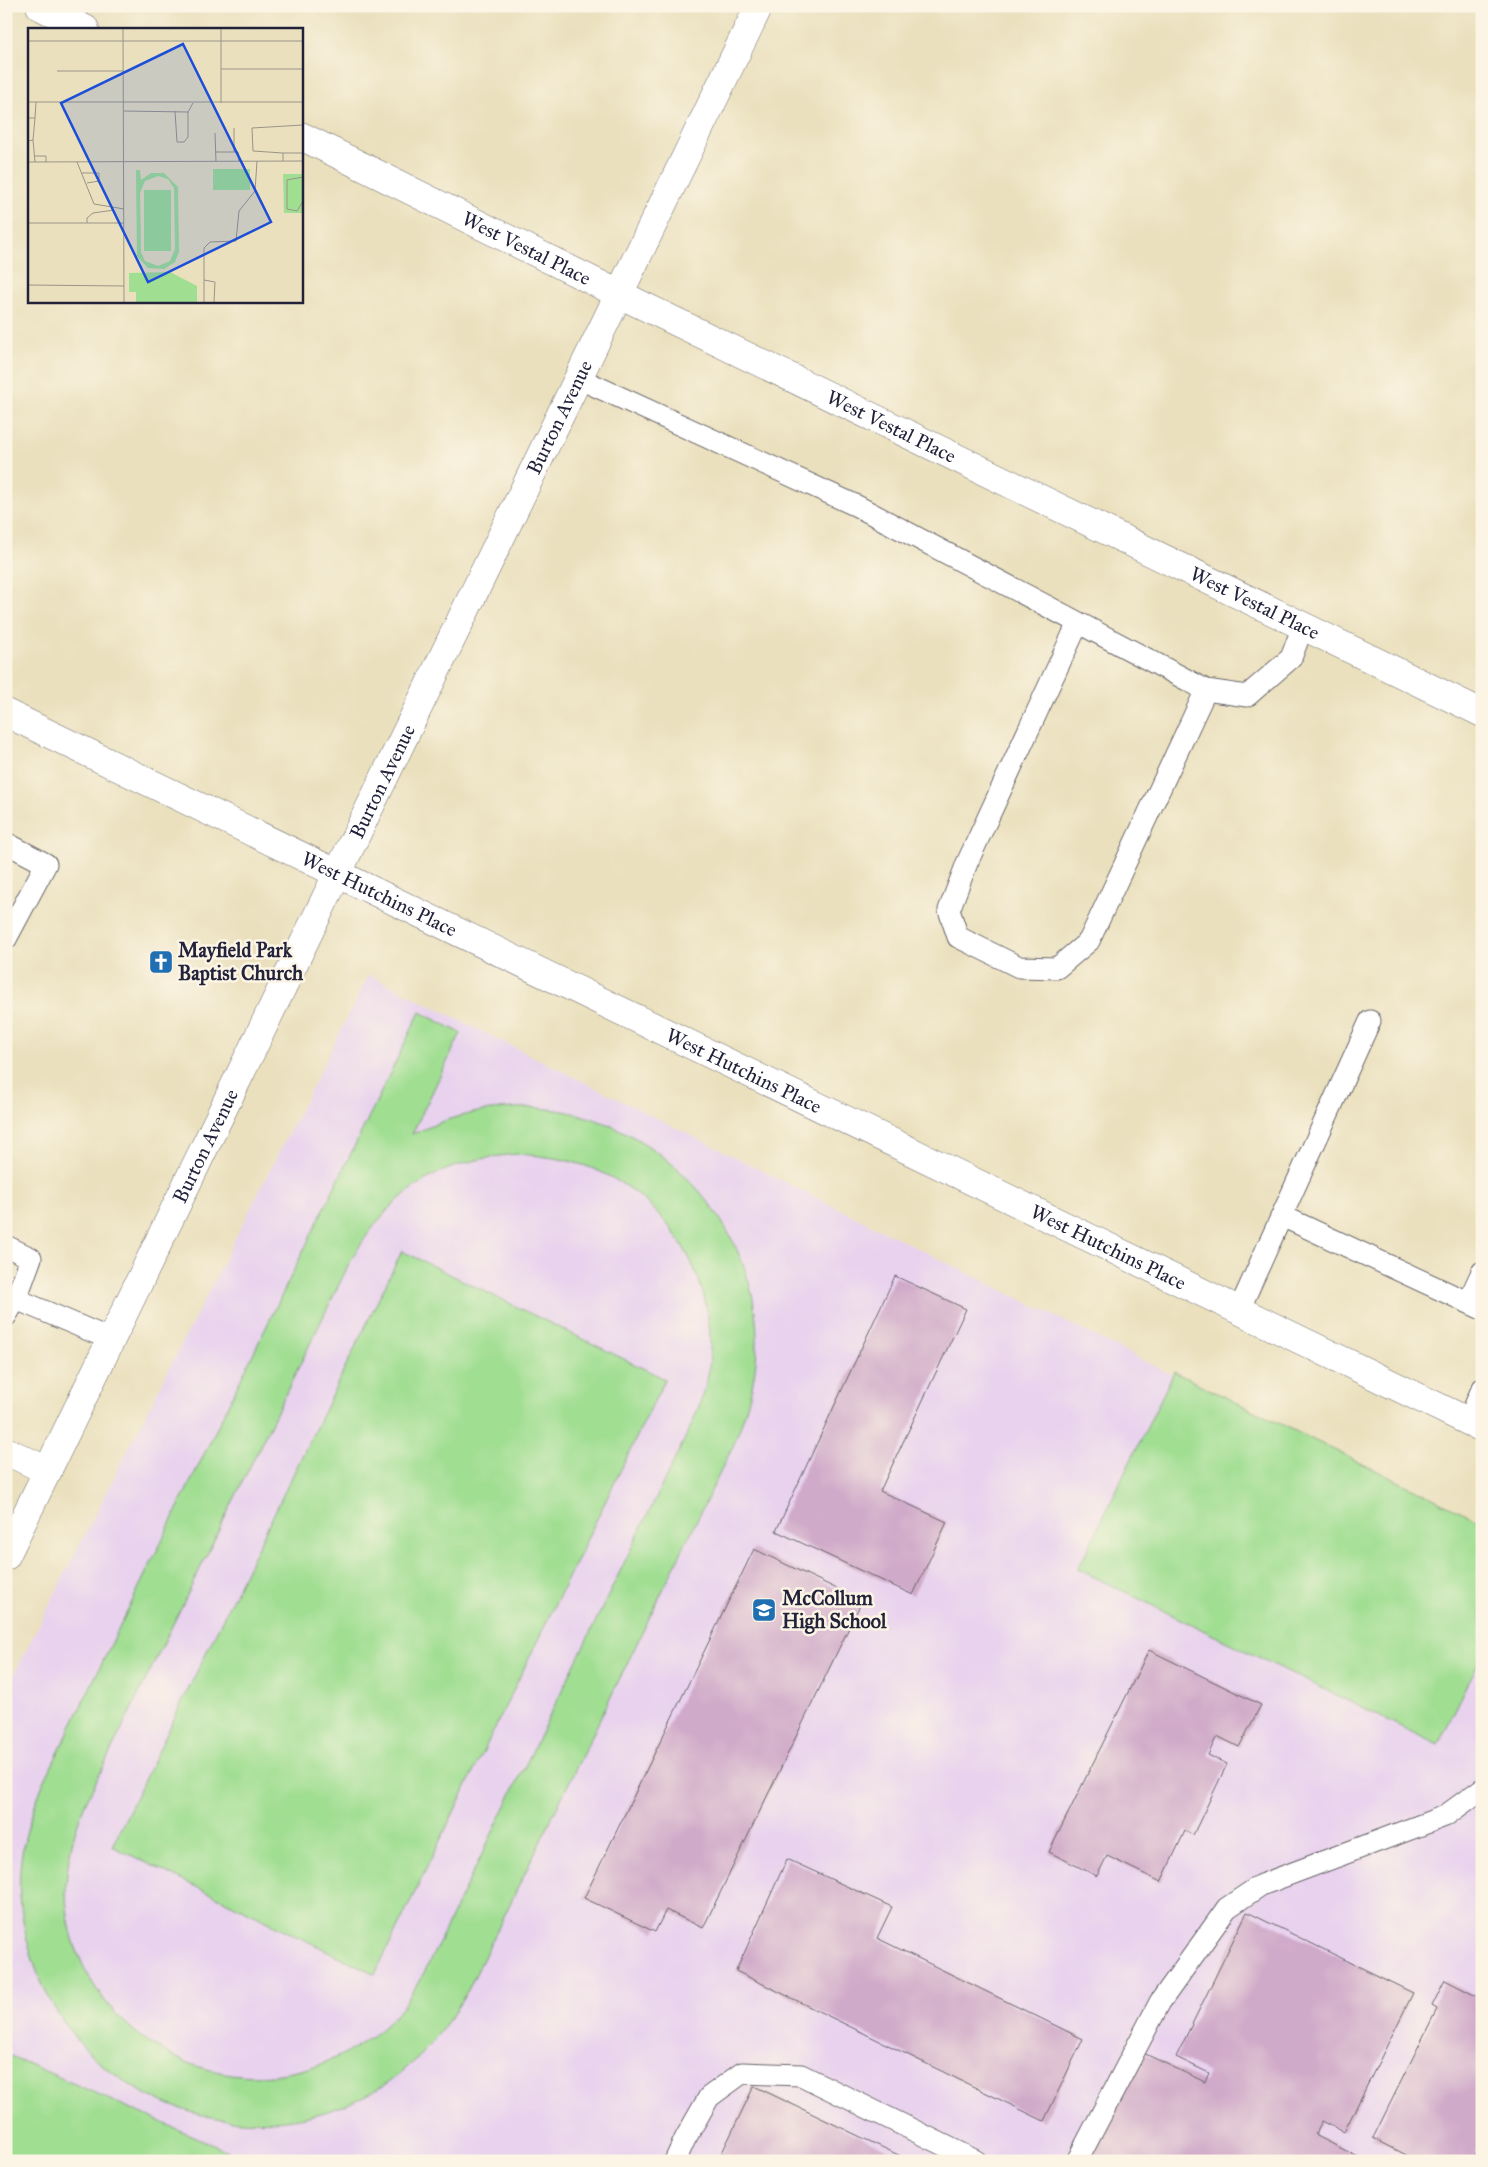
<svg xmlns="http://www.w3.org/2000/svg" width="1488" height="2167" viewBox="0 0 1488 2167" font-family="'IM FELL Great Primer',serif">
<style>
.built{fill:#e8d2ee}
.green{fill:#a0de92;stroke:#618066;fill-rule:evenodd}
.building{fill:#d0aac9}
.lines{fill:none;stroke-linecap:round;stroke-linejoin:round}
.service-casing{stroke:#686468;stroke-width:23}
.minor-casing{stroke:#686468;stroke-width:29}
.tertiary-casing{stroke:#686468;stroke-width:29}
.service{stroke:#fff;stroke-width:21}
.minor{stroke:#fff;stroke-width:28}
.tertiary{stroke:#fff;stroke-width:28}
.labels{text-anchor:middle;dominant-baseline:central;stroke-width:5;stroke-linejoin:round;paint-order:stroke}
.street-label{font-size:20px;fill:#22223b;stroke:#fcf5e5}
.poi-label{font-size:20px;font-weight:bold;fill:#22223b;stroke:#fcf5e5;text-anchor:start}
.inset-road{fill:none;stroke:#9a9489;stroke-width:1}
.view{fill:#1d4ed8;fill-opacity:0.15;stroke:#1d4ed8;stroke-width:2.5}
.inset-edge{fill:none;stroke:#22223b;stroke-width:2.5}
</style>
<rect width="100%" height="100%" fill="#fcf5e5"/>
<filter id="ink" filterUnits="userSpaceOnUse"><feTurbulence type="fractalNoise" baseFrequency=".02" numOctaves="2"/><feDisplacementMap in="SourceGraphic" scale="10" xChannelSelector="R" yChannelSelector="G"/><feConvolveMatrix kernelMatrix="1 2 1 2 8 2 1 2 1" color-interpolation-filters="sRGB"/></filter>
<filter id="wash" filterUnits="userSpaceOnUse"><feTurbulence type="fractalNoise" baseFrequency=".0096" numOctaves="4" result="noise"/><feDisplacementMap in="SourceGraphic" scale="20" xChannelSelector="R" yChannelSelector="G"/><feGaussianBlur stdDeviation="1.12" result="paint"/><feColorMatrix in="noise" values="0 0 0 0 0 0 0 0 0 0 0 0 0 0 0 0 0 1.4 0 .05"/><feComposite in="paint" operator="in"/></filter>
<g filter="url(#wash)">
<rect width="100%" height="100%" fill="#eae0bd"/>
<!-- built -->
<polygon class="built" points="369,975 1482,1529 1482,2161 6,2161 6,1690"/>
<!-- green -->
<g class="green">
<path d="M420 1012 461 1033 412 1134C423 1130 433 1125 444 1121 467 1113 491 1109 515 1108 641 1101 757 1214 757 1340 757 1377 747 1411 733 1446L468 1990C442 2034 413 2071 367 2095 246 2158 92 2105 40 1979 24 1940 15 1894 22 1853 26 1829 34 1807 43 1784ZM517 1154C547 1156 577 1160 605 1174 677 1210 718 1288 709 1368 707 1388 699 1407 691 1426L425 1971C415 1988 405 2005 391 2020 359 2051 318 2070 273 2075 166 2085 65 1998 66 1888 67 1858 74 1831 85 1804L351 1260C392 1191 437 1161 517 1154Z"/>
<polygon points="402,1251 665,1379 375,1974 112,1846"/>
<polygon points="1174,1372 1482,1522 1482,1655 1438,1745 1078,1569"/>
<polygon points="6,2054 250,2161 6,2161"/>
</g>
<g id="blocks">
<!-- building -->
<g class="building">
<polygon points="895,1276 966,1309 880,1491 947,1522 913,1595 776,1531"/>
<polygon points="754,1549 862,1601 703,1928 666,1910 655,1932 584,1898"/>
<polygon points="1149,1650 1261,1705 1239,1747 1217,1736 1208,1755 1227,1764 1193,1835 1185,1831 1161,1882 1107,1856 1097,1876 1049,1852"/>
<polygon points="787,1859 892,1907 877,1938 1083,2039 1044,2121 736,1971"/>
<polygon points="1247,1912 1413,1993 1344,2132 1322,2121 1315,2135 1366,2161 1085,2161 1139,2051 1205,2082 1209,2073 1176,2057"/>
<polygon points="1445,1980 1482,1999 1482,2141 1472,2161 1418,2161 1373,2138 1437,2009 1432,2006"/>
<polygon points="754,2086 911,2161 718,2161"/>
</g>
</g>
</g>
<g filter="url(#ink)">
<use href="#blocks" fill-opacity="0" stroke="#686468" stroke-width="1"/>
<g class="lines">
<defs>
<g id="service">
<polyline points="578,378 857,506 1206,690 1247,696 1291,658 1303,626"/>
<polyline points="1078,623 967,863 949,910 958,937 1019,967 1057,968 1089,941 1206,690"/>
<polyline points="6,843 46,864 6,939"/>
<polyline points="1282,1216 1482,1309"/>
<polyline points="6,1246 31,1258 16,1299 112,1340"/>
<polyline points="1468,1302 1482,1272"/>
<polyline points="1239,1310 1370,1021"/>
<polyline points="6,1316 16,1299"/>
<polyline points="1468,1422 1482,1389"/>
<polyline points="675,2161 685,2139 709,2097 742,2073 801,2075 976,2161"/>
<polyline points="1077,2161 1160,2002 1227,1908 1261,1885 1445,1816 1482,1789"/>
</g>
<g id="minor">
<polyline points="40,6 85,29"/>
<path id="s1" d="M301 136 619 294 1482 713"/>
<polyline points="6,1451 48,1471"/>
<path id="s2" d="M6 1556 759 6"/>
</g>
<g id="tertiary">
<path id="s3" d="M6 713 1482 1428"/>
</g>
</defs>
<!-- service casing -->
<use href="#service" class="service-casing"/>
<!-- minor casing -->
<use href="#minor" class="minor-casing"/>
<!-- tertiary casing -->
<use href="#tertiary" class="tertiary-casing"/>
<!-- service -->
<use href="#service" class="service"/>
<!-- minor -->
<use href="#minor" class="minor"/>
<!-- tertiary -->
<use href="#tertiary" class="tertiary"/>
</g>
</g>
<!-- icons -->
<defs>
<symbol id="church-square" viewBox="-11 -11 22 22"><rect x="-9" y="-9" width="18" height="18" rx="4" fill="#1f6fb2" stroke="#fcf5e5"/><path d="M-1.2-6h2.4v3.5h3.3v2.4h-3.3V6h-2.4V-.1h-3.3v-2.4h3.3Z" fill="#fff"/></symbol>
<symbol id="school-square" viewBox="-11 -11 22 22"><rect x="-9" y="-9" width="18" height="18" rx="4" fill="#1f6fb2" stroke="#fcf5e5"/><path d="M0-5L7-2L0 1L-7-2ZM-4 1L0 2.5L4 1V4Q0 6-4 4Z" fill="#fff"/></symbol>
</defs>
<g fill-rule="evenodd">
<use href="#church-square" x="147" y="948" width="28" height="28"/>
<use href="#school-square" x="750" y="1596" width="28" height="28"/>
</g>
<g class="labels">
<!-- street labels -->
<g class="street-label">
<text stroke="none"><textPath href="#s1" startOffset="252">West Vestal Place</textPath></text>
<text stroke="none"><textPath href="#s2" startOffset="1266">Burton Avenue</textPath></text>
<text stroke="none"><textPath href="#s1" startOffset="658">West Vestal Place</textPath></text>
<text stroke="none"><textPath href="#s1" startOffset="1062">West Vestal Place</textPath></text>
<text stroke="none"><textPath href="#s2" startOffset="861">Burton Avenue</textPath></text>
<text stroke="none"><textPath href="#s3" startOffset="415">West Hutchins Place</textPath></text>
<text stroke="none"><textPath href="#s3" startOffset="820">West Hutchins Place</textPath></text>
<text stroke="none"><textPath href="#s2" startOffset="456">Burton Avenue</textPath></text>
<text stroke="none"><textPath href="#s3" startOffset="1225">West Hutchins Place</textPath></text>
</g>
<!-- poi labels -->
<g class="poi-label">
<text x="178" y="950">Mayfield Park<tspan x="178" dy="23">Baptist Church</tspan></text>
<text x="782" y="1598">McCollum<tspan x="782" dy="23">High School</tspan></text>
</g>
</g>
<!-- overview -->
<g transform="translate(28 28)">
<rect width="275" height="275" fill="#eae0bd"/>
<path d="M185 141H222V162H185ZM108 142H112L113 152 123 145H136L150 159 151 224 147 234 136 241 120 240 109 228ZM130 148 140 151 146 160 147 221 142 233 130 238 117 233 113 224 112 165 117 153ZM255 146H275V185H256ZM116 162H143V223H116ZM142 244 169 258V274H108V264H101V245Z" fill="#a0de92" fill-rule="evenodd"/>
<path class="inset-road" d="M95 1 96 274M0 13H275M193 41H275M29 43H96M0 74H275M193 75V1M96 83 160 84 165 75M147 83 149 114H156L160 109V84M0 90H7L5 112M7 90 8 74M206 100V124M187 105 188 134M0 113 5 112 7 134M187 124H210L211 134M255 125H275M7 128H18V134M255 133V125L225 123 224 100 275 97M0 134 275 133M49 134 66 176 96 181M54 145H71V153L59 155M275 149 259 152V181L269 183 275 173M0 195H96M59 195V190L65 185 86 182M176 252 187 254 186 274M0 257 96 258M176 274V220L182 214 208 213 211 183 227 163 229 133"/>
<path class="view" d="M155 16 243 194 120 254 33 75Z"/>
<rect width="275" height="275" class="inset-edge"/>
</g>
<!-- margin -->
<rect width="1488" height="2167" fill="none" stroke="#fcf5e5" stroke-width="25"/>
</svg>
